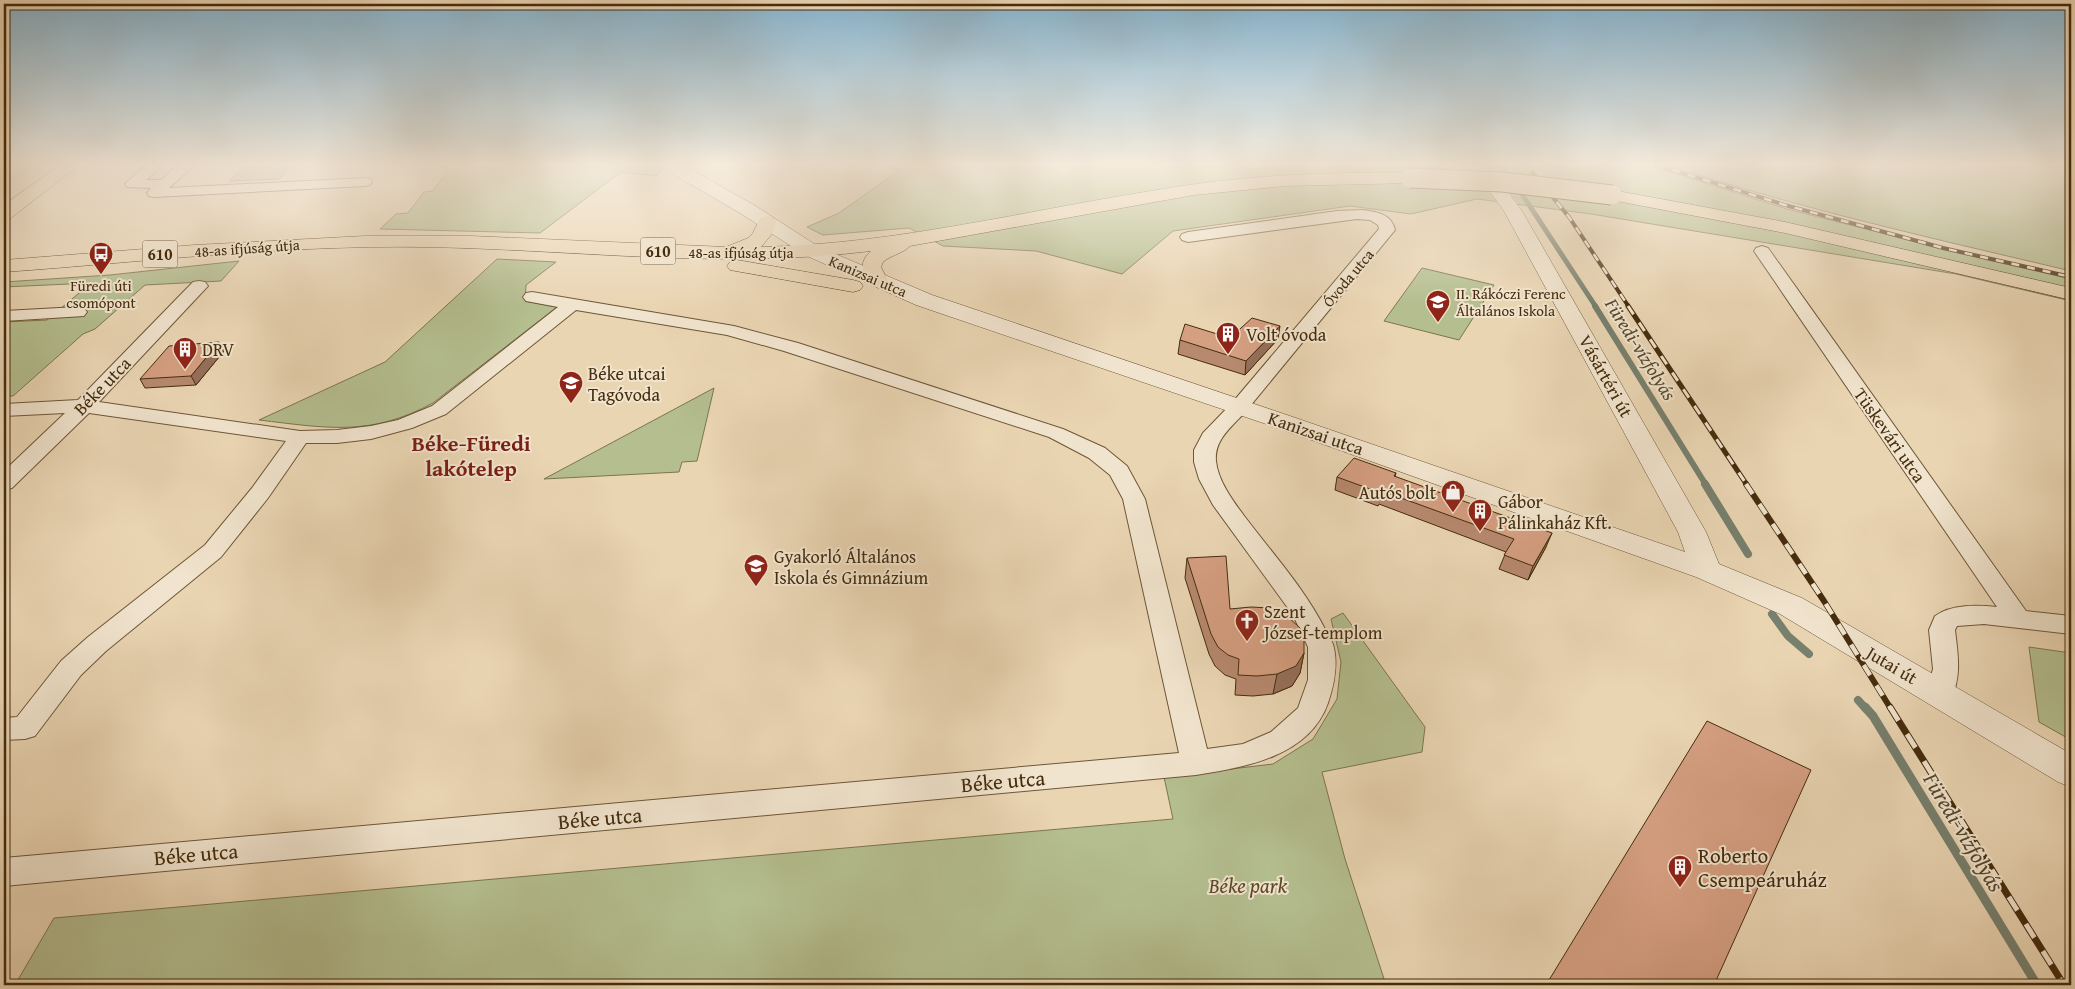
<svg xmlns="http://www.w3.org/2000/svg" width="2075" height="989" viewBox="0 0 2075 989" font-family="'Gentium Book Plus',serif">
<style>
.green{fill:#b4be8f;stroke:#7c754e}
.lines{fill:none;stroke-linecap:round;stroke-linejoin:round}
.stream-far3{stroke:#77806e;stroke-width:5}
.stream-far2{stroke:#77806e;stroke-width:6}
.stream-far1{stroke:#77806e;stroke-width:8}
.stream{stroke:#77806e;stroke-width:9}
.minor-casing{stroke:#6e5636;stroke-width:2}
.tertiary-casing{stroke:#6e5636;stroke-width:1}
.primary-casing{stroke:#452c0d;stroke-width:1}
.minor{fill:#f1e4ce;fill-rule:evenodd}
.tertiary{fill:#f1e4ce;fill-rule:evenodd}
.primary{fill:#ead5b3;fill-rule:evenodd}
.rail-far3-casing{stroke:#452c0d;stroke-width:4}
.rail-far2-casing{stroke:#452c0d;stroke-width:5}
.rail-far1-casing{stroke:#452c0d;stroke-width:6}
.rail-casing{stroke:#452c0d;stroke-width:7}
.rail-far3{stroke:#f1e4ce;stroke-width:2.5;stroke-dasharray:8;stroke-linecap:butt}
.rail-far2{stroke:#f1e4ce;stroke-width:3;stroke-dasharray:10;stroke-linecap:butt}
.rail-far1{stroke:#f1e4ce;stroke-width:4.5;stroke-dasharray:12;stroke-linecap:butt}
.rail{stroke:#f1e4ce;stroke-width:5;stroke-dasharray:16;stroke-linecap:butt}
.primary-bridge-casing{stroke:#452c0d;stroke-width:21;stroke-linecap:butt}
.primary-bridge{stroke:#ead5b3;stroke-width:19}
.wall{fill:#b7896f;stroke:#452c0d}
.shaded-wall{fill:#956f5a;stroke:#452c0d}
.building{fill:#d59f81;stroke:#452c0d}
.labels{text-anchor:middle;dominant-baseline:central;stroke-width:4;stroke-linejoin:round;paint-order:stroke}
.far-street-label{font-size:15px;fill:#452c0d;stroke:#f1e4ce}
.far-poi-label{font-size:15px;fill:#452c0d;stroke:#f1e4ce}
.shield{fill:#f1e4ce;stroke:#796347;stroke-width:1}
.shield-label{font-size:16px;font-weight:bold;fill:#452c0d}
.poi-label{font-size:18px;fill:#452c0d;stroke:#f1e4ce;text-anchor:start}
.street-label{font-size:18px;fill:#452c0d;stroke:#f1e4ce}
.water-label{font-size:19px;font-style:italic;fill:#56482d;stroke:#f1e4ce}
.near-street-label{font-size:21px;fill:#452c0d;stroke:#f1e4ce}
.near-poi-label{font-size:21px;fill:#452c0d;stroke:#f1e4ce;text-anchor:start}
.near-park-label{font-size:21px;font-style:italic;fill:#5b4927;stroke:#f1e4ce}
.district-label{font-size:22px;font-weight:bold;fill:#7a1f14;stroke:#f1e4ce}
.near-water-label{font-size:22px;font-style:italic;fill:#56482d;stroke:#f1e4ce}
</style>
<rect width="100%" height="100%" fill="#ead5b3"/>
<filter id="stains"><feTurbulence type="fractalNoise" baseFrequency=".004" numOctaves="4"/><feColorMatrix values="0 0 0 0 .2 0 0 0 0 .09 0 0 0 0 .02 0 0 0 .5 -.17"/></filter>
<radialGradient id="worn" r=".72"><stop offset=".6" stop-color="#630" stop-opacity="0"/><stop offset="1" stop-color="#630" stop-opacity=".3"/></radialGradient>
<!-- green -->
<g class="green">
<polygon points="246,165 293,165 279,179 229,181"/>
<polygon points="447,165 660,165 665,167 656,176 621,172 540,233 380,229 396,214 408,213 424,192 433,191 446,173"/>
<polygon points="888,165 1648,165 1787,209 1988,260 2071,279 2071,301 1956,274 1591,214 1477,199 1411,214 1350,206 1173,231 1122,274 1036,251 943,246 909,228 823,235 807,227 839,213 898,171"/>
<path d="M1668 165H2071V271C1936 239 1800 209 1668 165Z"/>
<path d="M497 259 556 262 526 285 525 301 557 307 433 403C370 437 327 428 259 420L385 362Z"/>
<polygon points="239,261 221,281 145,285 95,329 83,334 13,396 4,396 4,322 47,320 91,283 4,287 4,282 110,275"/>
<polygon points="1422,268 1494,285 1459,340 1384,321"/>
<polygon points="714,388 697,461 682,462 679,472 544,479"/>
<polygon points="1343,613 1425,727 1422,752 1322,772 1345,859 1386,985 15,985 54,918 1173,819 1164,777 1273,764 1313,739 1337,699 1341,662 1331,619"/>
<polygon points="2029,647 2071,653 2071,740 2039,722"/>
</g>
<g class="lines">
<!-- stream-far3 -->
<g class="stream-far3">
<polyline points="1499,165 1512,180"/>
<polyline points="1518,188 1596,307"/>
</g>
<!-- stream-far2 -->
<polyline class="stream-far2" points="1595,306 1706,485"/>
<!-- stream-far1 -->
<g class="stream-far1">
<polyline points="1705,484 1748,554"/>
<polyline points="1772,614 1788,636 1809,654"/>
<polyline points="1858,700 1866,709"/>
</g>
<!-- stream -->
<polyline class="stream" points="1865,707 1873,716 2037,985"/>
<defs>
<g id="minor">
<polygon points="146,165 162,165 146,180 161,180 178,165 194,165 169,188 365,178 370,179 372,182 370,185 365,186 154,197 149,196 147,193 151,188 127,187 125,184"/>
<path d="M1363 210C1377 212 1392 214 1395 230L1246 411C1233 426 1214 439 1216 461 1218 481 1233 501 1245 517 1273 554 1305 589 1326 631 1329 636 1333 642 1334 648 1338 667 1334 685 1328 703 1309 757 1245 767 1196 775L4 886V858L1179 753 1123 499 1110 475 1089 458 1049 437 784 351 727 335 576 310 446 414 412 428 371 439 337 443H306L268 498 221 557 106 651 81 675 35 736 25 739 4 740V718L17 717 61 661 88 637 205 545 252 488 286 441 89 413 12 488 4 490V471L65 413 4 416V404L78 400 193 282 199 281 205 282 208 286 99 402 300 431 337 430 371 426 398 420 432 406 558 307 526 301 523 297 526 293 532 292 734 326 798 343 1063 429 1105 448 1127 466 1145 499 1207 749 1243 744 1271 732 1298 708 1308 680V647L1293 615 1213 505 1199 479 1194 462V450L1203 433 1232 403 1379 229 1378 225 1370 220 1357 219 1188 242 1182 240 1180 237 1182 234 1188 232 1337 211Z"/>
<path d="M1762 246 1768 248 2026 611 2071 616V634L1984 624 1957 626 1955 630C1958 655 1962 678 1950 700L1940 703 1930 700 1926 693 1933 669 1929 630 1935 616C1952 604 1977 605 1997 607L1754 251 1756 248Z"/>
<polygon points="78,307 84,308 87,312 84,316 4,321 4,311"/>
</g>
<polygon id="tertiary" points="662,165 683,165 754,205 819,247 932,295 1287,415 1685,552 1678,532 1504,211 1491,193 1466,165 1484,165 1503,185 1522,211 1706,532 1719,564 1802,598 2071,754 2071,787 2058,782 1780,614 1696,577 1269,425 916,305 805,255 740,213 664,169"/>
<g id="primary">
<polygon points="60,165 79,165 11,218 4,220 4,205"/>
<path d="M1348 173H1410L1416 174 1419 178 1416 182 1410 183 1286 186 1194 195 910 246C904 253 891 255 883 262L881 267 888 281 885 285 878 287 871 285C862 272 858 263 871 251 721 270 571 249 422 247 282 245 143 262 4 272V260L195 245 365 236H471L726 247 748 238 753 233 760 218 767 216 774 218 776 222 772 234 761 247C897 244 1029 210 1163 189 1224 179 1286 174 1348 173Z"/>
<polygon points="1612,190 1785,222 2071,288 2071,300 1785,233 1606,199 1603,195 1606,191"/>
<polygon points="737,260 853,280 860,282 863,286 860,290 853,292 730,270 727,266 730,262"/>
</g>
</defs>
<!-- minor casing -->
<use href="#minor" class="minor-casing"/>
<!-- tertiary casing -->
<use href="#tertiary" class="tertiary-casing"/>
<!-- primary casing -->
<use href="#primary" class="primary-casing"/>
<!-- minor -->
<use href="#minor" class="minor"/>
<!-- tertiary -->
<use href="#tertiary" class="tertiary"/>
<!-- primary -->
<use href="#primary" class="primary"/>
<defs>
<g id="rail-far3">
<polyline points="1526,165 1569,217 1629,307"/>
<polyline points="1657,165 1785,205 1943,248 2071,277"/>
</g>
<polyline id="rail-far2" points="1628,306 1747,485"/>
<polyline id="rail-far1" points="1746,484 1824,601 1891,709"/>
<polyline id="rail" points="1890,707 2064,985"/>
</defs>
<!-- rail-far3 casing -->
<use href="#rail-far3" class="rail-far3-casing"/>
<!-- rail-far2 casing -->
<use href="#rail-far2" class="rail-far2-casing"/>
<!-- rail-far1 casing -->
<use href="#rail-far1" class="rail-far1-casing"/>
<!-- rail casing -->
<use href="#rail" class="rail-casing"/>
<!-- rail-far3 -->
<use href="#rail-far3" class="rail-far3"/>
<!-- rail-far2 -->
<use href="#rail-far2" class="rail-far2"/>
<!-- rail-far1 -->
<use href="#rail-far1" class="rail-far1"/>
<!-- rail -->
<use href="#rail" class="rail"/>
<defs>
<polyline id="primary-bridge" points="1410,178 1502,182 1612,195"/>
</defs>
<!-- primary-bridge casing -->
<use href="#primary-bridge" class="primary-bridge-casing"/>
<!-- primary-bridge -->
<use href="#primary-bridge" class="primary-bridge"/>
</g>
<!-- wall -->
<g class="wall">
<polygon points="1230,338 1278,339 1245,375 1178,354 1180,340"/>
<polygon points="219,342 224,351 196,385 145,388 140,379"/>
<polygon points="1396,473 1395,477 1546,547 1528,580 1499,569 1506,552 1379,504 1378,506 1335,490 1337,477"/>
<polygon points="1187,558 1230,609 1304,653 1300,673 1292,686 1273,694 1253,696 1235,695 1236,679 1225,675 1215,666 1209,654 1185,578"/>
</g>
<!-- shaded-wall -->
<g class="shaded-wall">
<polygon points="1280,326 1278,339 1245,375 1246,361"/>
<polygon points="219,342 224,351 196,385 191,376"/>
<polygon points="1552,533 1546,547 1528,580 1533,566"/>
<polygon points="1304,653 1300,673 1292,686 1273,694 1277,674"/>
</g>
<!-- building -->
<g class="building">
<polygon points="1252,318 1280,326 1246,361 1180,340 1185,324 1230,338"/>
<polygon points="219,342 191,376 140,379 169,346"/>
<polygon points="1354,458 1396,473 1394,476 1552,533 1533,566 1504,555 1514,539 1382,491 1381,493 1337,477"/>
<polygon points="1226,556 1230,609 1251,607 1269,608 1287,616 1300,628 1304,640 1304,653 1296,666 1277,674 1257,676 1238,675 1239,659 1228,655 1218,647 1211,634 1187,558"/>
<polygon points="1707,721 1811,770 1714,985 1546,985"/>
</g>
<!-- sky -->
<linearGradient id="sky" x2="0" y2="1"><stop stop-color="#88b6d1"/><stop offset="0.54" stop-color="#f6ecdd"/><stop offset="1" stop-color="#f6ecdd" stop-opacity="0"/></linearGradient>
<rect width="2075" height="304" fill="url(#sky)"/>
<!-- icons -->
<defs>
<symbol id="bus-pin" viewBox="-11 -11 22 30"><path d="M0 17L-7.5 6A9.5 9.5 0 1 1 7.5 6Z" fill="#8f2418" stroke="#f1e4ce"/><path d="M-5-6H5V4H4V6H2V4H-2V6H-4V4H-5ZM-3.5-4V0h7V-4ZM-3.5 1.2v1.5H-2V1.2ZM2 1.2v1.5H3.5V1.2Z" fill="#fff"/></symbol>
<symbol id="school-pin" viewBox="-11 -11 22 30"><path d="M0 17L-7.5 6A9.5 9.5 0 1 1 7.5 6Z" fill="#8f2418" stroke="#f1e4ce"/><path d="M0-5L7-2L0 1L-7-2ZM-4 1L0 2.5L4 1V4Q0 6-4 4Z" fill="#fff"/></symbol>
<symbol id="building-pin" viewBox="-11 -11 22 30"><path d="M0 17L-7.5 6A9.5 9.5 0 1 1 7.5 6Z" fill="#8f2418" stroke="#f1e4ce"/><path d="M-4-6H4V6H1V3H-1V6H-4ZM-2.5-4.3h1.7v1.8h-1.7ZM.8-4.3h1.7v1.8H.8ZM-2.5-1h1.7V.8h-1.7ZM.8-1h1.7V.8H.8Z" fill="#fff"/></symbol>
<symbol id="shop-pin" viewBox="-11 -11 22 30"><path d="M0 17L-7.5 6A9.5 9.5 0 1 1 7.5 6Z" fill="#8f2418" stroke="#f1e4ce"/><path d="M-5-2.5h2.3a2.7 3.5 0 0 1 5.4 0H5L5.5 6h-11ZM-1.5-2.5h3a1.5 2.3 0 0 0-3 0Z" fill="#fff"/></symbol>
<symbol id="church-pin" viewBox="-11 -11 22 30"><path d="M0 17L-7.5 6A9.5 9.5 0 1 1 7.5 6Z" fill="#8f2418" stroke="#f1e4ce"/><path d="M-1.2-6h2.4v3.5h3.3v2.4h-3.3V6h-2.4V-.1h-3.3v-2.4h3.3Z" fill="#fff"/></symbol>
</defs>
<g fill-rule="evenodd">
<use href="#bus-pin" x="87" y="240" width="28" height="38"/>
<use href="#school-pin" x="1424" y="288" width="28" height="38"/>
<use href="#building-pin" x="1214" y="320" width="28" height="38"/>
<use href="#building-pin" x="171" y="335" width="28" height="38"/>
<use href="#school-pin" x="557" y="369" width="28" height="38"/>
<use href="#shop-pin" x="1439" y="478" width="28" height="38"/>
<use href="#building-pin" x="1466" y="497" width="28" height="38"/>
<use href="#school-pin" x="742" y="552" width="28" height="38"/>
<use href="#church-pin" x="1233" y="607" width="28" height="38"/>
<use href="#building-pin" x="1666" y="853" width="28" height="38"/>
</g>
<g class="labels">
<!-- far-street labels -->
<g class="far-street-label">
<text transform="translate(247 248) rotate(-4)">48-as ifjúság útja</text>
<text x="741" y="252">48-as ifjúság útja</text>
<text transform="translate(868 276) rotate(23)">Kanizsai utca</text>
<text transform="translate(1348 278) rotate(-50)">Óvoda utca</text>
</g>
<!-- far-poi labels -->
<g class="far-poi-label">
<text x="101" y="285">Füredi úti<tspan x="101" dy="17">csomópont</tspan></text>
<text x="1456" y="293" text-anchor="start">II. Rákóczi Ferenc<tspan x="1456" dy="17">Általános Iskola</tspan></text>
</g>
<!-- shield labels -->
<g class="shield">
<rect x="640.5" y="237.5" width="35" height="27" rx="4"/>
<rect x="142.5" y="240.5" width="35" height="27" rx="4"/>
</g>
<g class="shield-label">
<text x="658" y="251">610</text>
<text x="160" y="254">610</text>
</g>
<!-- poi labels -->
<g class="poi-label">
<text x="1246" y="334">Volt óvoda</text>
<text x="202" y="349">DRV</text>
<text x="588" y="373">Béke utcai<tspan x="588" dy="21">Tagóvoda</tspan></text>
<text x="1436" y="492" text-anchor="end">Autós bolt</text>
<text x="1498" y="501">Gábor<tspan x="1498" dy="21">Pálinkaház Kft.</tspan></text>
<text x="774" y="556">Gyakorló Általános<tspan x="774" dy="21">Iskola és Gimnázium</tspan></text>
<text x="1264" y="611">Szent<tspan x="1264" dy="21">József-templom</tspan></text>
</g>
<!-- street labels -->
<g class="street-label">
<text transform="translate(1606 376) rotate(61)">Vásártéri út</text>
<text transform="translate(102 386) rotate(-46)">Béke utca</text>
<text transform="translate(1316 433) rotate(19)">Kanizsai utca</text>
<text transform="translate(1890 435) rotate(55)">Tüskevári utca</text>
<text transform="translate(1892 665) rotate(31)">Jutai út</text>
</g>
<!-- water labels -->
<g class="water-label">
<text transform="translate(1641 349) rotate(58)">Füredi-vízfolyás</text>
</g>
<!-- near-street labels -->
<g class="near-street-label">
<text transform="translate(1003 781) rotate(-5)">Béke utca</text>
<text transform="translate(600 818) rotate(-5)">Béke utca</text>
<text transform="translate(196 854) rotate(-5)">Béke utca</text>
</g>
<!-- near-poi labels -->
<g class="near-poi-label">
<text x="1698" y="855">Roberto<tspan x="1698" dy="24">Csempeáruház</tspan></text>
</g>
<!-- near-park labels -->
<g class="near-park-label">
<text x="1248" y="885">Béke park</text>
</g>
<!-- district labels -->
<g class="district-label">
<text x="471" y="443">Béke-Füredi<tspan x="471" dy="25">lakótelep</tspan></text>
</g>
<!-- near-water labels -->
<g class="near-water-label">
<text transform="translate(1964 832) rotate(59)">Füredi-vízfolyás</text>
</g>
</g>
<!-- margin -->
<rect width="2075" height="989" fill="none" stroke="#ead5b3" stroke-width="20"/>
<rect x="5" y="5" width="2065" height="979" fill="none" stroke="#452c0d" stroke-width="2.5"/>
<rect x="10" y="10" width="2055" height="969" fill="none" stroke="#452c0d"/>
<rect width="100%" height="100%" filter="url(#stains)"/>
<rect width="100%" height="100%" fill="url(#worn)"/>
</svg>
